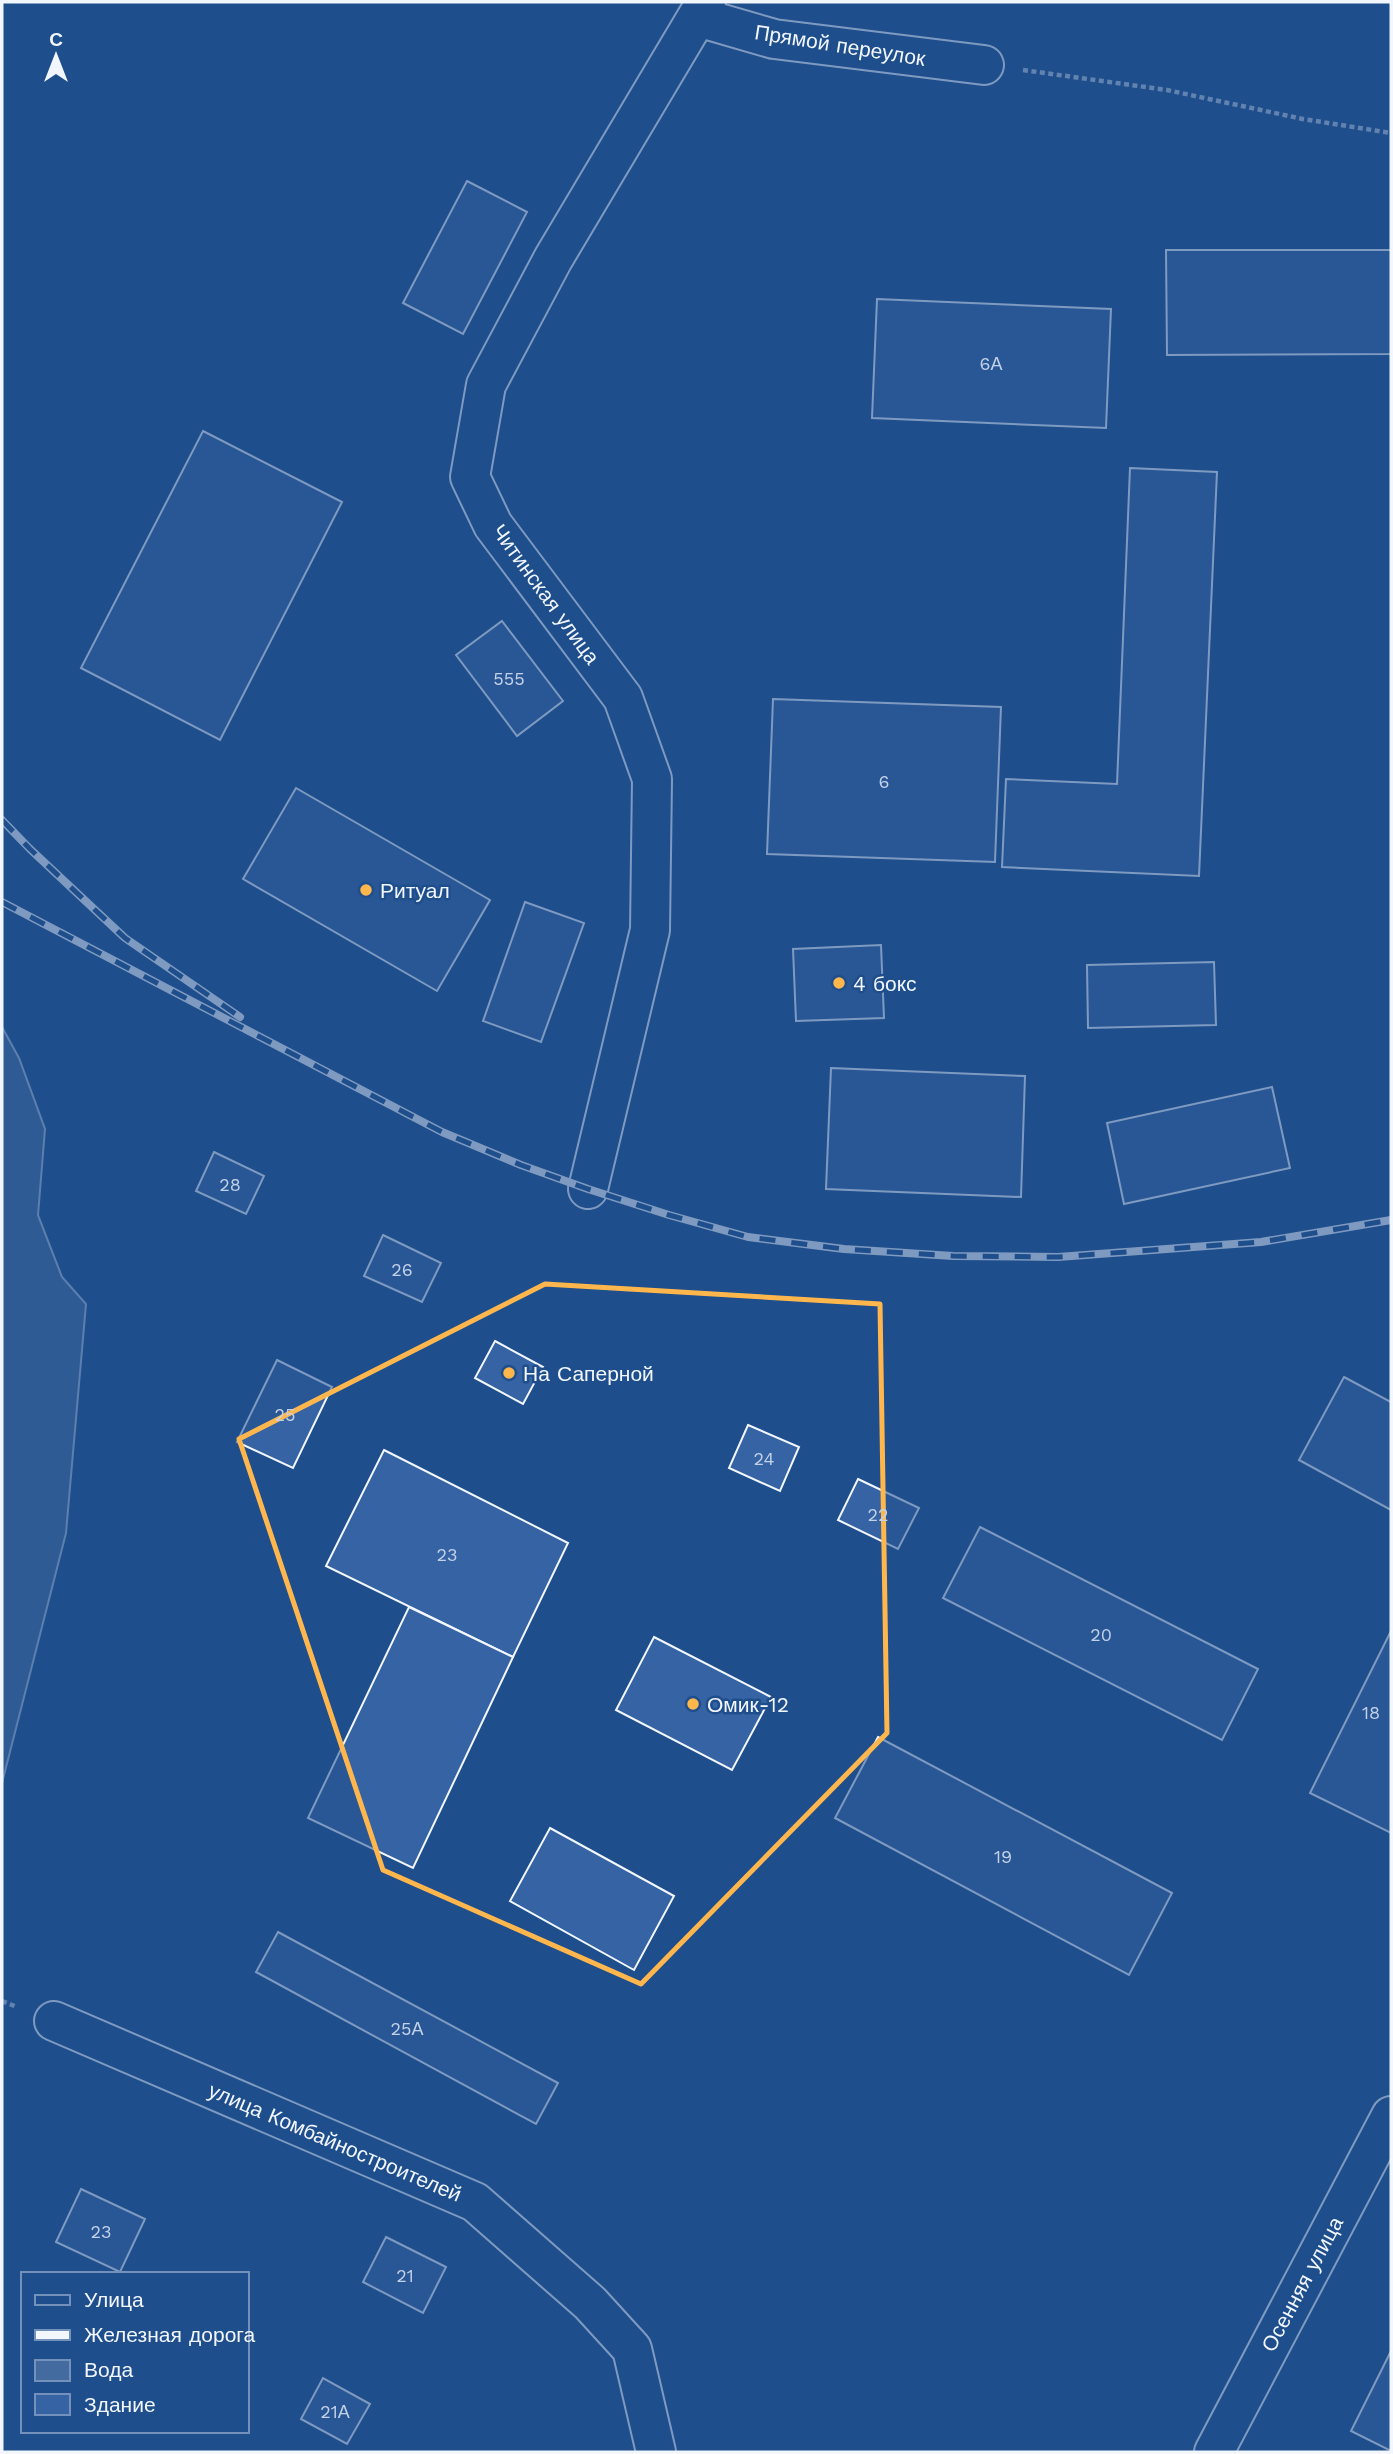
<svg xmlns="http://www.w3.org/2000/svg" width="1393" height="2454" viewBox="0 0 1393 2454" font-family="'Work Sans',sans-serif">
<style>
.water{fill:#446ba0;stroke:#a8bbd7;stroke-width:2}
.building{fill:#3563a3;stroke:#f2f6ff;stroke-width:2}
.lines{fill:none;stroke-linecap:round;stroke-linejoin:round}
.minor-casing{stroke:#f2f6ff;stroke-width:42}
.path{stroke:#b3c4dc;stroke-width:4.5;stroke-dasharray:5 3.5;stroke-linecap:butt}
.minor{stroke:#1f4e8c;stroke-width:38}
.rail-casing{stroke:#f2f6ff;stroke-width:8}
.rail{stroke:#1f4e8c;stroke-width:5;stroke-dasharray:16;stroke-linecap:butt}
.marked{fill:none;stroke:#ffb74d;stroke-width:5;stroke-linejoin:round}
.poi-dot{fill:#ffb74d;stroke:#1f4e8c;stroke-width:2.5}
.labels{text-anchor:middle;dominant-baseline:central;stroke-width:5;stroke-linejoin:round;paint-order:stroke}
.number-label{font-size:18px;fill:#c3d1e8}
.street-label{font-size:21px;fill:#f2f6ff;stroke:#1f4e8c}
.poi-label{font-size:21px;fill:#f2f6ff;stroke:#1f4e8c;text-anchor:start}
</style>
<rect width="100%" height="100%" fill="#1f4e8c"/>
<!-- water -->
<polygon class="water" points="2,1027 19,1058 45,1129 38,1215 62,1277 86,1304 66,1533 2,1783"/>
<!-- building -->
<g class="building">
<polygon points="467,181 527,212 463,334 403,303"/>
<polygon points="1166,250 1391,250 1391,354 1167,355"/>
<polygon points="877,299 1111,309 1106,428 872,418"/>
<polygon points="203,431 342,502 220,740 81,668"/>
<polygon points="1130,468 1217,472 1199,876 1002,867 1006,779 1117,784"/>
<polygon points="502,621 563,701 517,736 456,655"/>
<polygon points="773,699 1001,707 995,862 767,854"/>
<polygon points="296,788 490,900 437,991 243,879"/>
<polygon points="525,902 584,923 541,1042 483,1021"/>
<polygon points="881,945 884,1018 796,1021 793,949"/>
<polygon points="1214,962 1216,1025 1088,1028 1087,965"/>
<polygon points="831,1068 1025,1076 1021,1197 826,1189"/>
<polygon points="1272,1087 1290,1168 1124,1204 1107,1123"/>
<polygon points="214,1152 264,1176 246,1214 196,1191"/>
<polygon points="383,1235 441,1263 422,1302 364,1276"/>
<polygon points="495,1341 543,1367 523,1404 475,1378"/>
<polygon points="277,1360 332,1387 293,1468 237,1442"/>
<polygon points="1344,1377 1391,1402 1391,1510 1299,1460"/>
<polygon points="748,1425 799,1447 780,1491 729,1468"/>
<polygon points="384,1450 568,1543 513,1657 326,1566"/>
<polygon points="858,1479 919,1508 898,1549 838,1520"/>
<polygon points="980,1527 1258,1669 1222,1740 943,1598"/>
<polygon points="409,1607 513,1657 413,1868 308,1818"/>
<polygon points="1391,1631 1391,1833 1310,1793"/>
<polygon points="654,1637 771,1697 732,1770 616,1710"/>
<polygon points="878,1737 1172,1893 1129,1975 835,1818"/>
<polygon points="550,1828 674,1896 634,1970 510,1901"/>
<polygon points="278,1932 558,2083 536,2124 256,1972"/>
<polygon points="81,2189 145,2219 120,2272 56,2242"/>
<polygon points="386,2237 446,2267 423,2313 363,2282"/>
<polygon points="1391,2351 1391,2451 1351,2431"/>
<polygon points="323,2378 370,2404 347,2444 301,2419"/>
</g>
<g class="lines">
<defs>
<g id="minor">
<polyline points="698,17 774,39 984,65"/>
<polyline points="588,1189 650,930 652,779 623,698 493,525 470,477 486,385 553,259 706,2"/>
<polyline points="54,2021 475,2202 590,2303 632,2349 656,2452"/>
<polyline points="1214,2452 1391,2116"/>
</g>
</defs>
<!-- minor casing -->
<use href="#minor" class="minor-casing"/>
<!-- path -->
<g class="path">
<polyline points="1023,70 1167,90 1303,119 1391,133"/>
<polyline points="2,2001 17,2007"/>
</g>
<!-- minor -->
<use href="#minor" class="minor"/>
<defs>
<g id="rail">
<polyline points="2,820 30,849 125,938 240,1017"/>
<polyline points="2,902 442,1132 521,1165 588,1189 669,1215 748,1237 844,1249 953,1256 1058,1257 1261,1242 1391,1220"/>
</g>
</defs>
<!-- rail casing -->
<use href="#rail" class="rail-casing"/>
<!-- rail -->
<use href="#rail" class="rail"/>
</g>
<!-- marked area -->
<path d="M0 0H1393V2454H0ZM545 1284 880 1304 887 1733 641 1984 383 1870 239 1439Z" fill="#1f4e8c" fill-opacity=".55" fill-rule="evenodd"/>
<path class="marked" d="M545 1284 880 1304 887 1733 641 1984 383 1870 239 1439Z"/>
<!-- markers -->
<g class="poi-dot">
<circle cx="366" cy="890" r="7"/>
<circle cx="839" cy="983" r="7"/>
<circle cx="509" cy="1373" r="7"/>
<circle cx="693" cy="1704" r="7"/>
</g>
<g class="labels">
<!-- number labels -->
<g class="number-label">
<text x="991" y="363">6А</text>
<text x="509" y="678">555</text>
<text x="884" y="781">6</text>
<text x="230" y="1184">28</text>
<text x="402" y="1269">26</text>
<text x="285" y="1414">25</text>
<text x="764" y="1458">24</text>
<text x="878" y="1514">22</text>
<text x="447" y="1554">23</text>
<text x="1101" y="1634">20</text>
<text x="1371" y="1712">18</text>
<text x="1003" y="1856">19</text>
<text x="407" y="2028">25А</text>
<text x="101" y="2231">23</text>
<text x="405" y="2275">21</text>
<text x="335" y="2411">21А</text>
</g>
<!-- street labels -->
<g class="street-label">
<text transform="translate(840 45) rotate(9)">Прямой переулок</text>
<text transform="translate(546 594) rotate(54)">Читинская улица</text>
<text transform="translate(335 2142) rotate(23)">улица Комбайностроителей</text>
<text transform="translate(1302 2284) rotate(-62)">Осенняя улица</text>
</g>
<!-- poi labels -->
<g class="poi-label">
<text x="380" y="890">Ритуал</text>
<text x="853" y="983">4 бокс</text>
<text x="523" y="1373">На Саперной</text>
<text x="707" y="1704">Омик-12</text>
</g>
</g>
<!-- border -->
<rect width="1393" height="2454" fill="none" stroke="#f2f6ff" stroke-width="7"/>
<!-- legend -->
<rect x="21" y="2272" width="228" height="161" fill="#1f4e8c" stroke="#7391ba" stroke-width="2"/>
<rect x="35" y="2295" width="35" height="10" fill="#1f4e8c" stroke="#7391ba" stroke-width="2"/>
<text x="84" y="2307" font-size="21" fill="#f2f6ff">Улица</text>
<rect x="35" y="2330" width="35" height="10" fill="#f2f6ff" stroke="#7391ba" stroke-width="2"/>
<text x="84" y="2342" font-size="21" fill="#f2f6ff">Железная дорога</text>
<rect x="35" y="2360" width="35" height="21" fill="#446ba0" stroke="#7391ba" stroke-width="2"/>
<text x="84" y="2377" font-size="21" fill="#f2f6ff">Вода</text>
<rect x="35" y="2394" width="35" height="21" fill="#3563a3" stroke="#7391ba" stroke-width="2"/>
<text x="84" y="2412" font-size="21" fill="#f2f6ff">Здание</text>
<!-- north arrow -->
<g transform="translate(56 56)" stroke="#1f4e8c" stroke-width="5" paint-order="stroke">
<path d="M0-5L12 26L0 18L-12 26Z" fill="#f2f6ff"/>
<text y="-10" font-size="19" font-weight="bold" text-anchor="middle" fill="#f2f6ff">С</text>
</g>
</svg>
